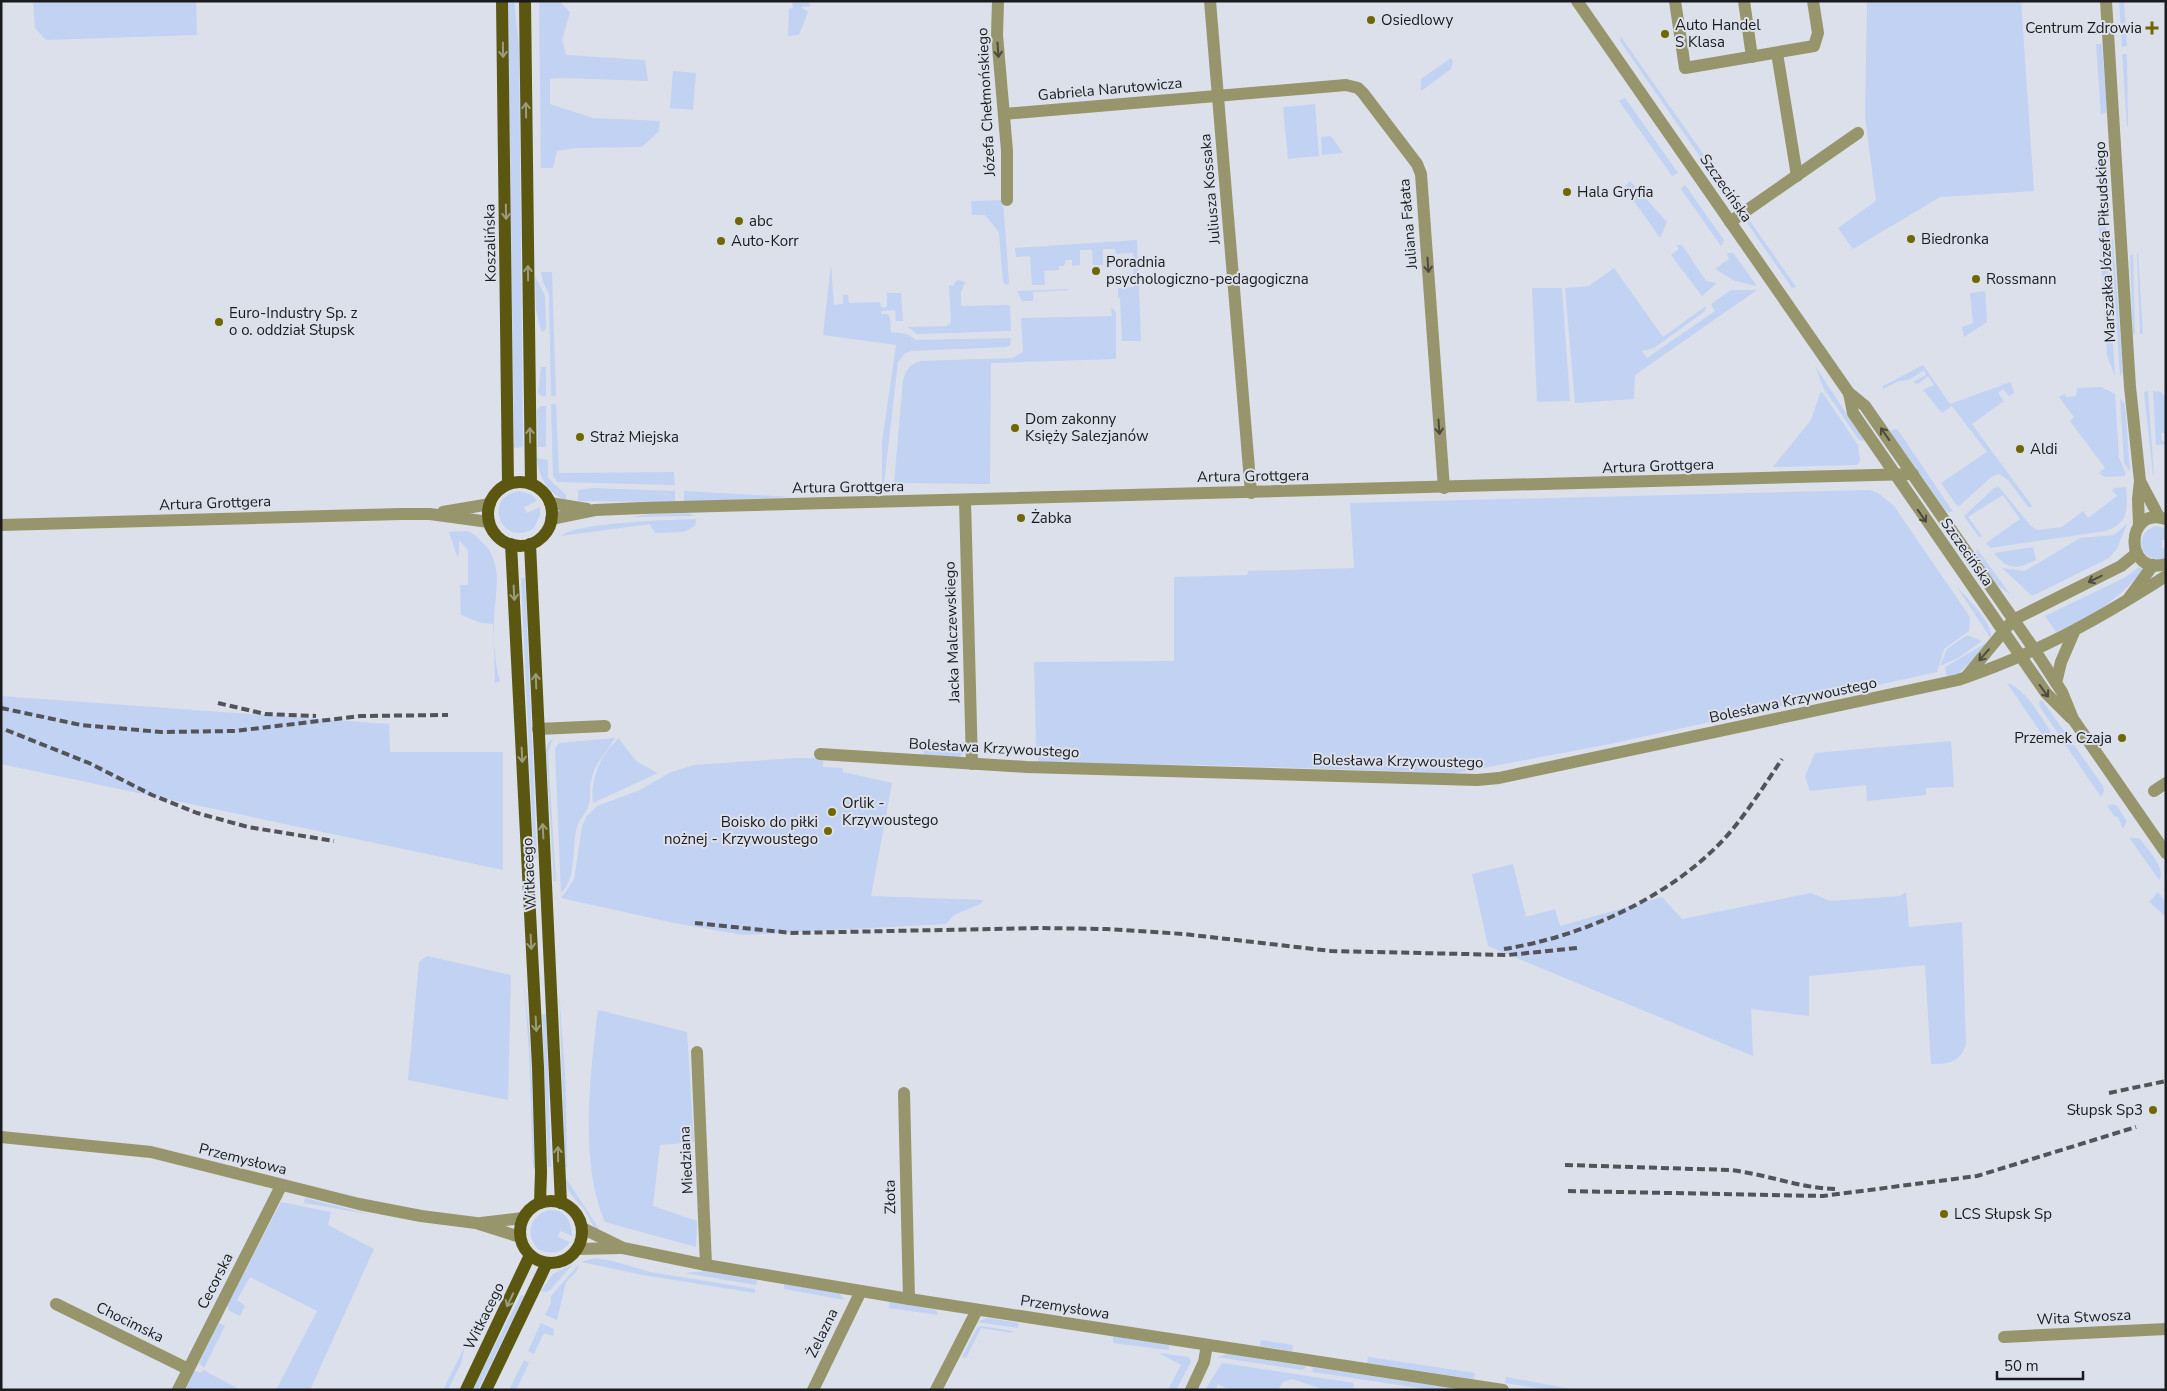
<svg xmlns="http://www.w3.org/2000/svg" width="2167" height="1391" viewBox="0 0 2167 1391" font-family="'Nunito Sans',sans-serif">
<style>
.green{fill:#c2d2f3}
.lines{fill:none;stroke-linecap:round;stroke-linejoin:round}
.minor{stroke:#97956c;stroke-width:12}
.major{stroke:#5b5610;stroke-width:12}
.rail{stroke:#52545a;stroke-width:4;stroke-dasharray:8 4;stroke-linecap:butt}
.oneway{stroke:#9b9b7d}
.oneway2{stroke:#4c4c3e}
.poi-dot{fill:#6f6800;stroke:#dbe0ea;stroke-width:2}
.labels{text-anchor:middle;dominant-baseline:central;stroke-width:4;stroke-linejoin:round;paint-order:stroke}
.poi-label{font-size:15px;fill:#1a1b1f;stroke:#dbe0ea;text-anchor:start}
.street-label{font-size:15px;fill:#1a1b1f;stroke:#dbe0ea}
</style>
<rect width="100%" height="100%" fill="#dbe0ea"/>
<!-- green -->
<g class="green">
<polygon points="33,1 196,1 197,35 46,40 35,28"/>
<polygon points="508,1 514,1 519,47 523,447 514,448"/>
<polygon points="539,1 559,1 570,12 562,40 566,55 645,60 648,81 563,78 550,79 550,104 593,118 660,121 659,131 642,147 576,148 557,151 553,168 541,168"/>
<polygon points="792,1 809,1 810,6 801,7 808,12 799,35 788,36 789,9 793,8"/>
<polygon points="1867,1 2021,1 2034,191 1940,197 1853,249 1838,228 1876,201 1865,117"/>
<polygon points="2119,1 2124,1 2127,46 2122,47"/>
<polygon points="1621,37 1740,206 1735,207 1620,41"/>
<polygon points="2096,44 2102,44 2107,112 2101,115"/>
<polygon points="2122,54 2127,54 2128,126 2127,126"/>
<polygon points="1451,58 1453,62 1451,69 1421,91 1421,79"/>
<polygon points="673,71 696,73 693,110 670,108"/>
<polygon points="1625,98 1678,173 1672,176 1619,101"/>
<polygon points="1315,104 1319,156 1288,159 1283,107"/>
<polygon points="1331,136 1343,153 1322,155 1321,137"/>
<polygon points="1630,181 1667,222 1660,238 1624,187"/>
<polygon points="1685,185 1724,240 1722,245 1721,246 1681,189"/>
<polygon points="1003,200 1009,283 1006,285 1003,282 999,232 985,215 972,215 971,201"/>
<polygon points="2105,213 2115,376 2107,356 2099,228 2101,217"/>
<polygon points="1746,215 1748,218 1796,287 1792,288 1745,220"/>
<polygon points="2113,239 2123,372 2120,376 2111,240"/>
<polygon points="1137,240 1141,341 1122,341 1120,298 1118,298 1118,288 1134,287 1133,253 1116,254 1115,249 1103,249 1103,265 1093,265 1092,250 1080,250 1080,265 1072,266 1072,260 1066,260 1064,266 1059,266 1059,270 1044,271 1045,285 1032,285 1030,256 1016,257 1015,248"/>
<polygon points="1676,245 1682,245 1706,281 1717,283 1702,296 1671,255 1679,249"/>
<polygon points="1727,253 1733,253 1757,286 1735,281 1717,270 1716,268 1729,259"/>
<polygon points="2137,253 2138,253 2143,334 2140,334"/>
<polygon points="2133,254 2135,335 2133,333 2130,256"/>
<polygon points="831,264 834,305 843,304 843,295 848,295 849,303 880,302 881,306 884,308 887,306 887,293 901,293 903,321 896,321 895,310 881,311 881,314 887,314 890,317 891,332 907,334 916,340 1011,338 1010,345 1006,347 911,351 905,353 898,362 884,483 882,483 882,442 896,345 823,335"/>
<polygon points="1614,268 1663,337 1706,306 1705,311 1654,348 1642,351 1647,358 1715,311 1711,304 1731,290 1757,290 1635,375 1634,399 1575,403 1565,288 1589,286"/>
<polygon points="541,272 552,272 556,396 551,396 549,294 543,282"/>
<polygon points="535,276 545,296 546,328 543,332 541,331 536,310"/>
<polygon points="959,280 965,282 961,292 961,306 1010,305 1011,331 917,334 908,327 947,326 951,322 949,285 953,286 956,281"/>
<polygon points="1532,288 1562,288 1570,401 1537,402"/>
<polygon points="1068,289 1068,290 1033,292 1033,301 1022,301 1017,291"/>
<polygon points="1985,291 1987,322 1964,337 1962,327 1973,323 1970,293"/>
<path d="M1111 307 1116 312V359L991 363 990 484 894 483 903 380C906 369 910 364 921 361L1013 358 1023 352 1021 318 1112 316Z"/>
<polygon points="1923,365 1950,404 2011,382 2014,393 2009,396 2003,389 1998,393 2004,401 1972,424 2032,506 2029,508 2008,480 1999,474 1991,477 1958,507 1941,483 1987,452 1952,406 1942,413 1923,390 1934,385 1928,376 1918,384 1913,382 1926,375 1924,370 1909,380 1899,381 1883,389 1883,386"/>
<polygon points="1815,366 1864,440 1864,441 1859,440 1824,389"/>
<polygon points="541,367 546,367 546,396 541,396 538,392"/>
<polygon points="2101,387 2115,394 2119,458 2126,474 2124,476 2105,477 2099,473 2105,468 2070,421 2074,417 2059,397 2065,394 2066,397 2076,396 2077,388"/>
<polygon points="2148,391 2154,474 2153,475 2144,392"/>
<polygon points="2153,391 2161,392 2166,397 2166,433 2161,433 2162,441 2166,441 2166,444 2156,445"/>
<polygon points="1822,392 1858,445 1860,462 1856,465 1773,467 1811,420 1820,393"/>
<polygon points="2120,398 2125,404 2130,471 2124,463"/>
<polygon points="551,404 556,404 559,473 674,472 675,485 557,482 553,476"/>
<polygon points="540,406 546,406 546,447 538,447 537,410"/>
<polygon points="1895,429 1898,430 1953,512 1946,511 1890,431"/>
<path d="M537 458 548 460V478L566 495V500C548 494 538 476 537 458Z"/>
<path d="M1999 487 2030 525 2037 530 2062 527 2083 511 2088 518 2117 496 2112 490 2115 488 2126 487C2128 508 2129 523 2106 531L1990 548 1986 543 2020 519 2003 495 1968 517 1982 536 1979 537 1964 516 1994 488Z"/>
<polygon points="592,488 675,491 675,502 578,501 578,490"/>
<polygon points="1869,490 1878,493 1894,506 1970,617 1969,631 1944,649 1937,672 1610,744 1456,773 1203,765 1039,763 1036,746 1034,662 1174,661 1174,577 1247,575 1248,571 1354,568 1350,503"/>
<path d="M520 491 532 495 537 501 524 507 527 513 540 507V515L534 528C501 549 481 496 520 491Z"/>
<polygon points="684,491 793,497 684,502"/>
<polygon points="689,513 694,516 632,517 649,514"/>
<path d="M696 519 695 526 684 532 655 533 650 524 561 536C577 522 672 520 696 519Z"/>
<polygon points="2127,524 2117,549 2109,558 2034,595 2032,596 2002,568 2025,571 2080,538 2114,535"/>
<path d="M2155 526 2166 528V540H2162V548L2166 549V559C2141 565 2131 535 2155 526Z"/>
<path d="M466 531C475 533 477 538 484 544 505 567 494 595 494 624 493 644 495 663 500 681L495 683 493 624 481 623 461 615 460 585H468V550L459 540V555L457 556 449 532Z"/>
<path d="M2033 547 2036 560C2018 569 2008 571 1994 553Z"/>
<polygon points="1977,549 2010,594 1996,584 1976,555"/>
<path d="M2139 567 2143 569C2121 598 2090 618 2056 632L2045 616 2126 577Z"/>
<polygon points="521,578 525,578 537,858 534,858"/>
<path d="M1957 587C1967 598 1994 624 1991 639Z"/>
<polygon points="1967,635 1982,641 1958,658 1940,666 1947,649"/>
<polygon points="1986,643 1988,645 1959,673 1947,678 1945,667"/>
<path d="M2007 683C2026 688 2044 722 2054 737L2047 742Z"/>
<polygon points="1,696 389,724 390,752 503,752 503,870 1,764"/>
<polygon points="2042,700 2103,786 2104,791 2101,797 2040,707 2039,702"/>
<polygon points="553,738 548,752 556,881 554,881 546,751 548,743"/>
<path d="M615 738C606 752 595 763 591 781 589 788 591 796 589 804 588 811 579 819 577 827 571 849 578 875 561 893L555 749 559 743Z"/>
<path d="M618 738 637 762 658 773 593 803C590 785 598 761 610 747 613 744 616 742 618 738Z"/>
<polygon points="926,741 964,742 965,752 959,757 924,755 923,744"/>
<polygon points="1951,741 1954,787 1926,788 1926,795 1867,801 1866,785 1810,791 1805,776 1815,753"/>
<polygon points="795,758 823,758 823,767 843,768 843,772 892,783 871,896 983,900 980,904 954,915 946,924 743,935 674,923 561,898 574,880 582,827 586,817 597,806 640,790 671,772 694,765"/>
<polygon points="2112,804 2117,806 2127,821 2123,829 2117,816 2115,817 2107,806"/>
<path d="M2129 837 2140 839C2147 849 2167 869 2159 880Z"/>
<path d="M1513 864 1526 917 1555 909 1560 926 1662 897 1682 919 1811 893 1830 901 1900 896 1906 892 1909 927 1962 922 1966 1044C1960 1063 1948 1064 1931 1064L1925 965 1809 976V1016L1751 1009 1753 1056 1488 946 1472 874Z"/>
<polygon points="2158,892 2166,902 2166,917 2149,902"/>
<polygon points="427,956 511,975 508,1100 408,1080 419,962"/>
<polygon points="524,981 530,1039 535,1168 533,1168 529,1052"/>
<polygon points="559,989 566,1089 567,1167 565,1167"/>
<path d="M598 1010 687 1032 694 1142 660 1145 653 1206 697 1221 696 1247 605 1222C579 1163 590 1073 598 1010Z"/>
<polygon points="542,1014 546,1014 551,1167 548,1167"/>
<path d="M565 1177 599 1229V1232C591 1225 590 1217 583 1208 574 1197 567 1193 565 1177Z"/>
<polygon points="305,1198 373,1215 304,1203"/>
<polygon points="281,1202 331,1212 328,1225 374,1249 310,1390 276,1390 317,1311 250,1277 237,1300 245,1306 240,1316 230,1311 227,1306"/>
<path d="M549 1210C565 1209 572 1221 572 1236L560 1231 558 1237 570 1242C561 1254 551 1255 538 1249 525 1235 529 1216 549 1210Z"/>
<polygon points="595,1258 613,1261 650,1272 755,1289 755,1293 643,1275 581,1262"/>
<polygon points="573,1264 551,1289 547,1292 541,1291 553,1274"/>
<polygon points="579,1264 577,1271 566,1282 557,1320 545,1315 551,1303 551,1296"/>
<polygon points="706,1271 757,1280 756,1285 685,1273"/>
<polygon points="784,1284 839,1293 845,1300 784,1289"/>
<polygon points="521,1295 524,1296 478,1390 472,1390"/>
<polygon points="889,1302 936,1310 938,1315 889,1308"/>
<polygon points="987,1318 1019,1323 1018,1328 977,1322"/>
<polygon points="219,1323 225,1326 204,1368 199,1363"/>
<polygon points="541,1323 554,1329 553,1336 544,1333 534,1354 528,1351"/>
<polygon points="981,1326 1013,1331 1012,1333 981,1328 966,1358 962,1357 977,1328"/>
<polygon points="1113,1336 1169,1345 1169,1350 1113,1343"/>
<polygon points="1261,1340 1293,1345 1292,1351 1260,1346"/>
<polygon points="465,1346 461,1364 448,1390 443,1390"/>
<polygon points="1159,1353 1189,1357 1191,1362 1176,1390 1168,1390 1181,1365"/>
<polygon points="1227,1354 1305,1366 1305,1368 1302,1370 1217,1357"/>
<polygon points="1368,1357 1475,1373 1474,1379 1367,1363"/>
<polygon points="524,1360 529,1363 516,1390 509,1390"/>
<polygon points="1222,1363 1354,1383 1353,1390 1325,1390 1292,1379 1283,1382 1278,1390 1229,1390 1218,1384 1215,1390 1205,1390"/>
<polygon points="1312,1367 1463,1390 1432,1390 1313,1372"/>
<polygon points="203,1370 241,1390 185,1390 194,1371 201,1373"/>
<polygon points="1506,1377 1576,1390 1549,1390 1505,1383"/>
</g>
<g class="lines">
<!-- minor -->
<g class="minor">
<polyline points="998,1 997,35 1007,151 1007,200"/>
<polyline points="1210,1 1251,493"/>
<polyline points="1577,1 1849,393 1865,406 2034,649 2062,692 2073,719 2166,853"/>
<polyline points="1675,1 1685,68 1814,46 1818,33 1813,1"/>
<polyline points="1744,1 1752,57"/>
<polyline points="2106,1 2130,387 2140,481 2138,499 2139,525"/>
<polyline points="1777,53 1797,176"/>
<polyline points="1004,114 1346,85 1358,88 1363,93 1417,164 1421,174 1444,488"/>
<polyline points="1730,222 1858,133"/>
<polyline points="1849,393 1853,413 2046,693 2071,718"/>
<polyline points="2140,481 2159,517"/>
<polyline points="965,500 972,764"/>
<polyline points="550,503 587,509"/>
<polyline points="443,512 490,504"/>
<polyline points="551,519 595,510 643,508 1913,474"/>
<path d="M2166 519C2125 505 2123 577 2166 564"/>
<polyline points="1,525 400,514 430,514 489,522"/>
<polyline points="2129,598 2153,565"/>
<polyline points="1966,677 2013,620 2121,566 2137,553"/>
<polyline points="2056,683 2061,662 2074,632"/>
<polyline points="538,729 605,726"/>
<path d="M820 754 1027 767 1477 780 1499 778 1958 680C2036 654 2097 620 2166 576"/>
<polyline points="2154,791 2166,783"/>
<polyline points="697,1052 706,1265"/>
<polyline points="904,1093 909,1299"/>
<polyline points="1,1137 151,1152 359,1204 421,1216 476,1223 520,1237"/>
<polyline points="481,1223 523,1218"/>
<polyline points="582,1228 623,1248 706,1265 909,1299 1503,1390"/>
<polyline points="577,1249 621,1248"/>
<polyline points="56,1304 188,1369"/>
<polyline points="2004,1337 2166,1329"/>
<polyline points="178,1390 281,1186"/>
<polyline points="813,1390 861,1291"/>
<polyline points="936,1390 977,1310"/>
<polyline points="1191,1390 1204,1362 1207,1345"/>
</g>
<!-- major -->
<g class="major">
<polyline points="502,1 508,484"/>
<polyline points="525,1 531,484"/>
<circle cx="520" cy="514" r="32"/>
<polyline points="511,544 538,1067 541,1172 540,1203"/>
<polyline points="530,544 561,1203"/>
<circle cx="551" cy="1232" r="31"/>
<polyline points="466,1390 530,1255"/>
<polyline points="486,1390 547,1263"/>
</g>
<!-- rail -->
<g class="rail">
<polyline points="218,703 265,714 316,716"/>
<polyline points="1,708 81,725 161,732 235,731 361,716 448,715"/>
<polyline points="6,730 89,763 152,795 197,813 248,827 334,841"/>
<polyline points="695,923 792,933 1040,928 1106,929 1184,934 1331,951 1508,955 1577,948"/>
<path d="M1504 949C1586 936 1678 894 1732 830 1750 808 1766 783 1782 759"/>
<polyline points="2109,1093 2166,1081"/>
<path d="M1565 1165 1730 1170C1766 1174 1799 1188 1835 1189"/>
<polyline points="1568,1191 1823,1196 1977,1176 2136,1127"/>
</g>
</g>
<!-- one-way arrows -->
<defs><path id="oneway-shaft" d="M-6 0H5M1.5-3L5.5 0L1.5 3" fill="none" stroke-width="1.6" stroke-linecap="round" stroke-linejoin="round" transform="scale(1.25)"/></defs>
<g class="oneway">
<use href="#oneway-shaft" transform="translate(503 50) rotate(89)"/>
<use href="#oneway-shaft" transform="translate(526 110) rotate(-91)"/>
<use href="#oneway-shaft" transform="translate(506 212) rotate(89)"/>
<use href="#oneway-shaft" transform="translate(528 273) rotate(-91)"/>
<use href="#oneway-shaft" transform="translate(530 435) rotate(-91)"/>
<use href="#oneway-shaft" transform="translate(514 593) rotate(87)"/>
<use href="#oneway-shaft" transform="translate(536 681) rotate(-92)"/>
<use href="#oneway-shaft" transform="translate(522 755) rotate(87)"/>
<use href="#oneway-shaft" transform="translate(543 831) rotate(-93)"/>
<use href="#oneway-shaft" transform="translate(531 942) rotate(87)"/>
<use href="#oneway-shaft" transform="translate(536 1024) rotate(87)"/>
<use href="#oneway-shaft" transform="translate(558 1154) rotate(-91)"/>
<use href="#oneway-shaft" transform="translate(510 1300) rotate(116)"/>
</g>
<g class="oneway2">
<use href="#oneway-shaft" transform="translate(998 50) rotate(86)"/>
<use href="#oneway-shaft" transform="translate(1428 265) rotate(86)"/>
<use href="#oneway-shaft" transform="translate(1439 427) rotate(86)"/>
<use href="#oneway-shaft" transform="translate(1885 434) rotate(-125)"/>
<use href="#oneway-shaft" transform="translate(1922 516) rotate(55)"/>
<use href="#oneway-shaft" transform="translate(2095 579) rotate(154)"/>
<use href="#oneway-shaft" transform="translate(1984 655) rotate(131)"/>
<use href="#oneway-shaft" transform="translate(2044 691) rotate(54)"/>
</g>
<!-- markers -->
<g class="poi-dot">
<circle cx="1371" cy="20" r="5"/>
<path d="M2149.5 20.5h5v5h5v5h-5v5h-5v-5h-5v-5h5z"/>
<circle cx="1665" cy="34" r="5"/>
<circle cx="1567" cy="192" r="5"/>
<circle cx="739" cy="221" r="5"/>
<circle cx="1911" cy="239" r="5"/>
<circle cx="721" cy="241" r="5"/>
<circle cx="1096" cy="271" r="5"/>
<circle cx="1976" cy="279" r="5"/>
<circle cx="219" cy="322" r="5"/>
<circle cx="1015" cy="428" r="5"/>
<circle cx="580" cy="437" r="5"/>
<circle cx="2020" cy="449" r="5"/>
<circle cx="1021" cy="518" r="5"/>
<circle cx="2122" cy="738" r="5"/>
<circle cx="832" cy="812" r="5"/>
<circle cx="828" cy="831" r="5"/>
<circle cx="2153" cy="1110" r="5"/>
<circle cx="1944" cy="1214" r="5"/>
</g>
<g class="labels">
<!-- poi labels -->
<g class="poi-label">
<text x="1381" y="20">Osiedlowy</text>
<text x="1675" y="25">Auto Handel<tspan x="1675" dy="17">S Klasa</tspan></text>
<text x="2142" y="28" text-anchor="end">Centrum Zdrowia</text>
<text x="1577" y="192">Hala Gryfia</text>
<text x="749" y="221">abc</text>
<text x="1921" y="239">Biedronka</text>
<text x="731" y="241">Auto-Korr</text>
<text x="1106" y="262">Poradnia<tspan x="1106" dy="17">psychologiczno-pedagogiczna</tspan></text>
<text x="1986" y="279">Rossmann</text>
<text x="229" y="313">Euro-Industry Sp. z<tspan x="229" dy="17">o o. oddział Słupsk</tspan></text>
<text x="1025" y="419">Dom zakonny<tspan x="1025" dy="17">Księży Salezjanów</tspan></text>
<text x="590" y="437">Straż Miejska</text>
<text x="2030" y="449">Aldi</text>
<text x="1031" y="518">Żabka</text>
<text x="2112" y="738" text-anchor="end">Przemek Czaja</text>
<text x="842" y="803">Orlik -<tspan x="842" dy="17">Krzywoustego</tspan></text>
<text x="818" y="822" text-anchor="end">Boisko do piłki<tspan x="818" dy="17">nożnej - Krzywoustego</tspan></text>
<text x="2143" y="1110" text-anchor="end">Słupsk Sp3</text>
<text x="1954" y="1214">LCS Słupsk Sp</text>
</g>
<!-- street labels -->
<g class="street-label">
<text transform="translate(1110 89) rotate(-5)">Gabriela Narutowicza</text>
<text transform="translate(986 102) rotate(-93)">Józefa Chełmońskiego</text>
<text transform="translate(1726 188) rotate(55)">Szczecińska</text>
<text transform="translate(1210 189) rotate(-95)">Juliusza Kossaka</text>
<text transform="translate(1408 224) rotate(-95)">Juliana Fałata</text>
<text transform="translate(2105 242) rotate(-93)">Marszałka Józefa Piłsudskiego</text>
<text transform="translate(490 243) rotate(-91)">Koszalińska</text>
<text transform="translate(1658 466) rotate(-2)">Artura Grottgera</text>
<text transform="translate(1253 476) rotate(-1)">Artura Grottgera</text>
<text transform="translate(848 487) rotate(-1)">Artura Grottgera</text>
<text transform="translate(215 503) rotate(-2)">Artura Grottgera</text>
<text transform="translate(1967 552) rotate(55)">Szczecińska</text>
<text transform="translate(952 632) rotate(-92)">Jacka Malczewskiego</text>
<text transform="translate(1793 700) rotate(-12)">Bolesława Krzywoustego</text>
<text transform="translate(994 748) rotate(3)">Bolesława Krzywoustego</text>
<text transform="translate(1398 761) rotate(1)">Bolesława Krzywoustego</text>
<text transform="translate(529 874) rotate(-93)">Witkacego</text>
<text transform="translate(243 1159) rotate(14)">Przemysłowa</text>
<text transform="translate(686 1160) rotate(-93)">Miedziana</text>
<text transform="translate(890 1197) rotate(-91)">Złota</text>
<text transform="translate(215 1281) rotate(-63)">Cecorska</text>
<text transform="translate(1065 1307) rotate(9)">Przemysłowa</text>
<text transform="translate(484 1316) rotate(-64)">Witkacego</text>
<text transform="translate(2084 1317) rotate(-3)">Wita Stwosza</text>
<text transform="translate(130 1322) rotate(26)">Chocimska</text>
<text transform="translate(822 1333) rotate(-64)">Żelazna</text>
</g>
</g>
<!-- border -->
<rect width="2167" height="1391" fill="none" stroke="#1a1b1f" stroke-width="5"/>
<!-- scale -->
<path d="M1997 1371v8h86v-8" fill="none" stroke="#1a1b1f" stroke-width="2.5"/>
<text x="2004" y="1371" font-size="15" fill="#1a1b1f" stroke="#dbe0ea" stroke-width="4" paint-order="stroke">50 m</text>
</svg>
